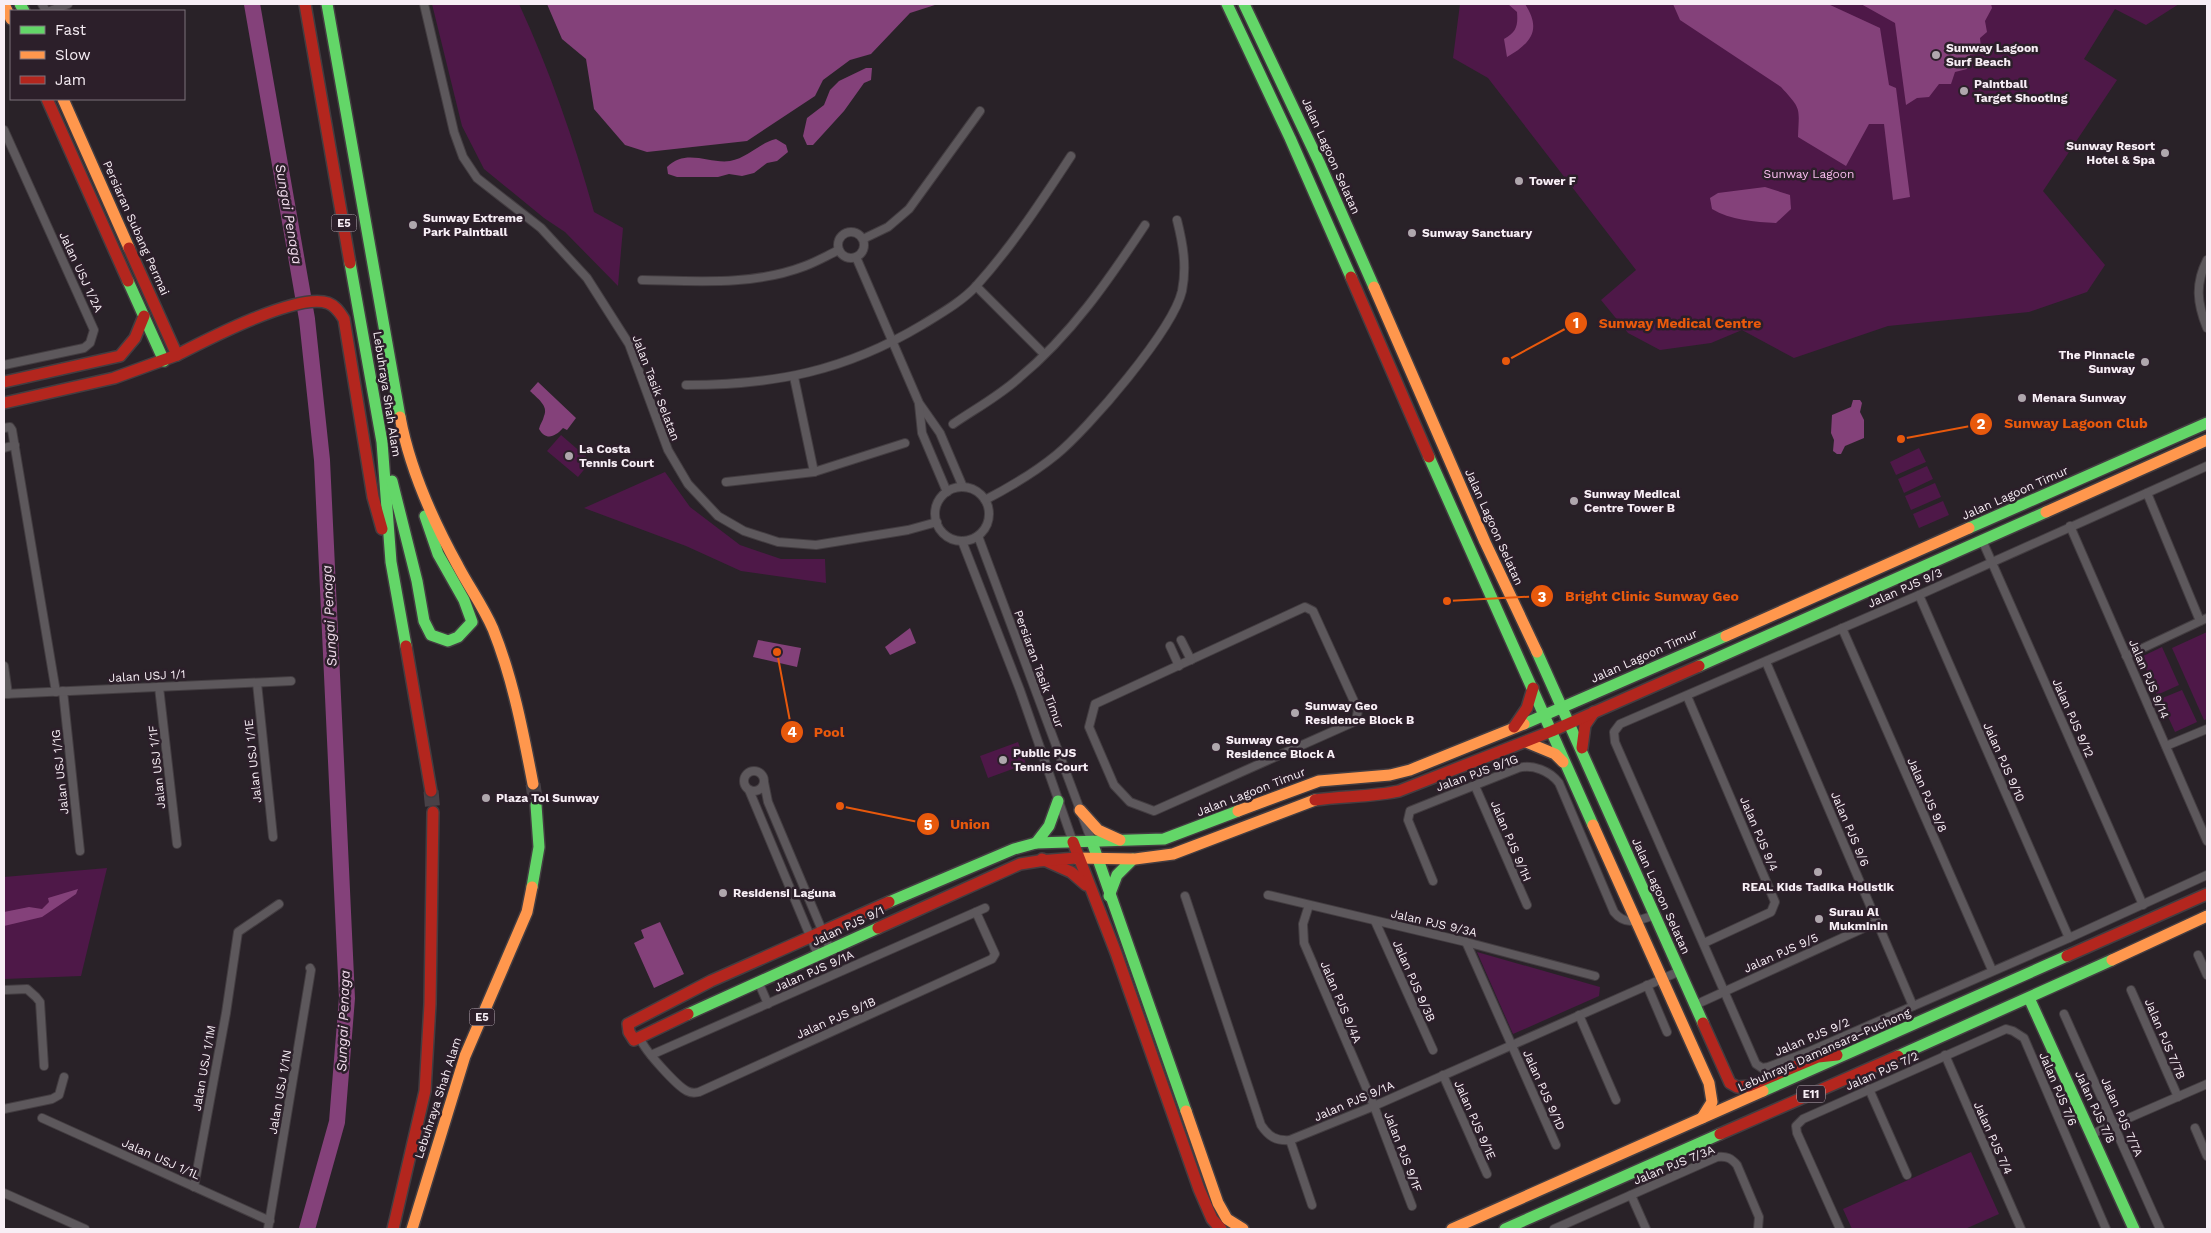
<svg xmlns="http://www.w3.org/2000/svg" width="2211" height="1233" viewBox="0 0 2211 1233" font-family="'Work Sans',sans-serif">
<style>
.green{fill:#4e1848}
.water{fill:#84417a}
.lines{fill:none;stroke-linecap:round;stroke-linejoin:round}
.river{stroke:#84417a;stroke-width:16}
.highway-tunnel{stroke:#484147;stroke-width:15;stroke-dasharray:15 8;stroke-linecap:butt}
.street-casing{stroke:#433d41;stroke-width:10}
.fast-casing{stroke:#433d41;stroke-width:14}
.slow-casing{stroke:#433d41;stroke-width:14}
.jam-casing{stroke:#433d41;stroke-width:14}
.street{stroke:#5d585c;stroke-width:8}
.fast{stroke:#63d668;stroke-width:11}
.slow{stroke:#ff974d;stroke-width:11}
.jam{stroke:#b3261e;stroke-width:11}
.poi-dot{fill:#afa7ad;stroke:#2c1f2a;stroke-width:2}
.labels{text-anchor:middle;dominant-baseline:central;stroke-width:5;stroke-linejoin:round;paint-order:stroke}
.shield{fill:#2c1f2a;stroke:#bab0b8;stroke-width:1}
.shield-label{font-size:11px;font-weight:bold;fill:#f7eef5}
.poi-label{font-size:12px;font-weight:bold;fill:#f7eef5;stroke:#2c1f2a;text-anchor:start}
.street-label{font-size:12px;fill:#f7eef5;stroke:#2c1f2a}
.park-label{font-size:12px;fill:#fcbff1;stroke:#2c1f2a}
.water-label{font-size:14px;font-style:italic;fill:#f2dded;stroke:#2c1f2a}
.leader{fill:none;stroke:#e8590c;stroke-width:2}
.callout-dot{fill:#e8590c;stroke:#2c1f2a;stroke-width:2}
.mark-label{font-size:15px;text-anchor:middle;font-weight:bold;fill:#fff}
.callout-label{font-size:14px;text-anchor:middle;font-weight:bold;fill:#e8590c;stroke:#2c1f2a;stroke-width:5;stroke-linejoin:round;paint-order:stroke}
</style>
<rect width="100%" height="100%" fill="#292228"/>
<!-- green -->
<g class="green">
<path d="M432 4H519C550 71 574 140 594 212L623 228 618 286 565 232 544 218 484 169 462 126Z"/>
<polygon points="1460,4 2179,4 2146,25 2115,9 2084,59 2117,80 2043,191 2105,265 2087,292 2029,312 1888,326 1794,358 1742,330 1711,343 1660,350 1628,333 1601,300 1636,270 1488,78 1453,58"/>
<polygon points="561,435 591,461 578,477 547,451"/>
<polygon points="1919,448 1926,462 1896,475 1890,462"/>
<polygon points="1927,466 1933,479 1904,493 1898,479"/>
<polygon points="665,472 690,507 740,545 781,559 825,559 826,583 741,571 686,546 584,508"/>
<polygon points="1935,483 1941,497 1911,510 1905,496"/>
<polygon points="1943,501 1949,515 1919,528 1913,514"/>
<polygon points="2207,632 2207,719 2204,720 2172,648"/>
<polygon points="2162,647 2179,685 2157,695 2141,657"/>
<polygon points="2182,690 2197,722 2175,732 2160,699"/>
<polygon points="1018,742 1026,764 988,778 980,756"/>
<polygon points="107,868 81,976 4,979 4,877"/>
<polygon points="1477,952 1600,987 1599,996 1513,1034"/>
<polygon points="1971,1152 1999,1214 1965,1229 1852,1229 1843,1209"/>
</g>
<!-- water -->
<g class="water">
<polygon points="547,4 938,4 910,13 871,54 850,60 823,80 815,96 747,141 647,152 625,145 594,109 586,59 562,39"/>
<path d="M1508 4H1525C1542 30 1531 43 1507 57L1504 39C1517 32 1518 25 1517 12Z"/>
<path d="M1673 4H1828L1880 28 1889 85 1896 88 1910 197 1893 200 1884 124H1869L1846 166 1798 137C1799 107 1802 110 1781 87L1680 20Z"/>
<polygon points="1861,4 1991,4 1992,8 1985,21 1987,32 1980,38 1981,49 1976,54 1970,55 1970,63 1967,69 1955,72 1951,84 1939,84 1929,97 1917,98 1906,105 1895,23"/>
<polygon points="866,68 872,68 871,80 864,83 844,111 813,145 807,145 803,136 807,118 824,105 830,90 839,81"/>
<path d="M776 139 786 145 788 152 777 161 767 163 754 173 742 176 729 174 718 177H677L668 174 667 167C686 148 709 164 730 161 748 158 759 143 776 139Z"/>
<path d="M1765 187 1790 195 1791 209 1776 223C1755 222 1730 220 1712 209L1710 198 1718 193Z"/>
<path d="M538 382 576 418 567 430 563 428C555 437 546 441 539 429 540 424 543 421 544 416 549 406 537 398 530 391Z"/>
<polygon points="1853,400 1860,400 1862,403 1860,412 1864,420 1864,438 1845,446 1841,454 1837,454 1833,451 1834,440 1831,433 1832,415 1851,407"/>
<polygon points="910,628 916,643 890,655 885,647"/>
<polygon points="758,640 801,648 797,667 753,657"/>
<polygon points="78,889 76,894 42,917 4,926 4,912 29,907 42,909 49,902 48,898"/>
<polygon points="660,922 684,974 654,988 634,943 644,938 641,930"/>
</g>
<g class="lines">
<!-- river -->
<polyline class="river" points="252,4 307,319 322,460 347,998 337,1122 307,1229"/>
<!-- highway-tunnel -->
<g class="highway-tunnel">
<polyline points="533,784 536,805"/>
<polyline points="431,791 433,812"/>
</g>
<defs>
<g id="street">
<polyline points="42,4 46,11"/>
<polyline points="424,4 454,132 463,157 477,178 541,228 587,278 629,344 668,450 688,484 718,516 744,531 778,542 816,545 908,530 937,522"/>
<polyline points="50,11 68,4"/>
<polyline points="4,130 94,330 90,343 84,348 4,365"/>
<circle cx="851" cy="245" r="13"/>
<polyline points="863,239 888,227 909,209 980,111"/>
<polyline points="856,257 919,403 940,433 963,487"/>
<path d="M2207 260C2195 284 2197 303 2207 328"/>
<path d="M642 280C696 281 753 286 805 266 816 262 828 255 839 250"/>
<polyline points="976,286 1044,354"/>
<polyline points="794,377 814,472"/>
<path d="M686 385C775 385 845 371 922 325 940 314 963 301 977 285 1013 245 1042 200 1071 156"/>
<polyline points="919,404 922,433 947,492"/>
<path d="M953 424C975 409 999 396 1019 378 1071 335 1108 281 1145 225"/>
<polyline points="4,428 10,427 12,430 56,692"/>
<polyline points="4,448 15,445"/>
<polyline points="2207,466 1919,595 1620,724 1614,732 1615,742 1756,1064 1762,1068 1768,1067 1808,1052 2069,938 2207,875"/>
<polyline points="726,482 814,472 905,443"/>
<circle cx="962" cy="514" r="27"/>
<polyline points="2147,493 2200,621"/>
<path d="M985 500C1010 487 1034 473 1056 455 1088 429 1173 330 1182 291 1187 266 1183 244 1177 220"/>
<polyline points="2070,526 2207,841"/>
<polyline points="978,536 1092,842"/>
<polyline points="1982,540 2143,905"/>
<polyline points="962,541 1020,690 1073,842"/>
<polyline points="1919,595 2069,938"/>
<polygon points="1305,607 1313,611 1358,710 1356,721 1154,811 1130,802 1114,785 1089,727 1095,704"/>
<polyline points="1842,628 1992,970"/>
<polyline points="1181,640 1191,660"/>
<polyline points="1170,646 1179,666"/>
<polyline points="2126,656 2207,618"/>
<polyline points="1766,662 1913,1006"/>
<polyline points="4,666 8,694"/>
<polyline points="257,683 273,837"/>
<polyline points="159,687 177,844"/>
<polyline points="63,691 80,851"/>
<polyline points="4,694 291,681"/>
<polyline points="1687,696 1775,902 1771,912 1704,943"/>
<polyline points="2166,746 2207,729"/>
<circle cx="754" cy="781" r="10"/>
<polyline points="764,782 768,802 830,949"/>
<polyline points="1475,786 1527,905"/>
<polyline points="749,790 818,955"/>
<path d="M1433 881 1408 820 1410 811 1518 768C1533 764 1550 771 1559 783L1614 912C1626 927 1639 920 1655 915"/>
<polyline points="1268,895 1466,942 1595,976"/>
<path d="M1185 896 1261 1125C1269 1137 1276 1141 1290 1140L1374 1106 1680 971"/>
<polyline points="1309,905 1303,924 1304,943 1374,1106 1412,1206"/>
<polyline points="1375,921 1433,1050"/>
<polyline points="1466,942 1556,1145"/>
<polyline points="2198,955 2207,975"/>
<polyline points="758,981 768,1004"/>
<polyline points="1647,985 1667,1032"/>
<polyline points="4,990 27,989 36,997 40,1002 44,1066"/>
<polyline points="2131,990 2178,1097"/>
<polyline points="1695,1005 1877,922"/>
<polyline points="2064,1014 2160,1229"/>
<polyline points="1579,1015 1616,1100"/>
<path d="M643 1035 641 1040C645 1051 677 1086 687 1091 691 1093 695 1093 699 1092L992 959 995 954 976 912"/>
<polyline points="651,1055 985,908"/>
<polyline points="1945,1055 2021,1229"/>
<polyline points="1443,1075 1487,1174"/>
<polyline points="1869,1089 1907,1175"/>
<polyline points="4,1109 52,1099 59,1095 64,1077"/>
<polyline points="42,1118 270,1221"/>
<polyline points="2195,1128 2207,1156"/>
<polyline points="2092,1134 2207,1084"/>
<polyline points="1290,1140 1312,1205"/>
<polyline points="194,1187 226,1013 238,932 279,904"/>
<polyline points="4,1193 85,1229"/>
<polyline points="1631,1195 1646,1229"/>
<polyline points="268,1229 311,970 310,968"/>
<path d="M1554 1229 1717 1157C1727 1156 1731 1158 1737 1165L1759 1217 1758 1229"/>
<polyline points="1840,1229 1797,1133 1796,1126 1803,1119 2006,1029 2013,1031 2024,1038 2106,1229"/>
</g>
<g id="fast">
<polyline points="20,4 24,11"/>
<polyline points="327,4 400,417"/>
<polyline points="1227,4 1290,138 1351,277"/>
<polyline points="1244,4 1319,162 1374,287"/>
<polyline points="350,263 382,442 391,562 406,646"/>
<polyline points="128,281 164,361"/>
<polyline points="1429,457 1593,825"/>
<polyline points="392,481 417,581 424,621 431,635 448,641 458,637 472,622 464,600 438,554 425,516"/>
<polyline points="1969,528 2207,423"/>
<polyline points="1537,652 1703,1023"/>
<polyline points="1699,666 2046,512"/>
<polyline points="1524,724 1726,636"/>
<polyline points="1092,842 1186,1111"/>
<polyline points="1036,843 1049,826 1058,801"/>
<polyline points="532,887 539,847 536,805"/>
<polyline points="1109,896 1117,875 1133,859"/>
<polyline points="889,902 1014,849 1036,843 1164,839 1238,811"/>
<polyline points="2029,998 2134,1229"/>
<polyline points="688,1014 878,928"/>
<polyline points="1898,1056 2112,960"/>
<polyline points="1763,1091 2067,956"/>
<polyline points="1505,1229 1720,1134"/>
</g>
<g id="slow">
<polyline points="4,4 11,19"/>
<polyline points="63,99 129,248"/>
<polyline points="1374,287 1485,542 1537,652"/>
<path d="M400 417C410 470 432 519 458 566 469 587 483 606 493 629 513 679 523 732 533 784"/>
<polyline points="2046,512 2207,440"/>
<polyline points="1726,636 1969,528"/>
<polyline points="1526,742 1555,754 1563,762"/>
<polyline points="1080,810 1098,830 1120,840"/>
<polyline points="1238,811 1319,781 1390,775 1410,770 1524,724"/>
<polyline points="1593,825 1709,1083 1712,1102 1702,1118"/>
<polyline points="1076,858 1135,859 1173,854 1315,800"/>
<polyline points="2112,960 2207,916"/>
<polyline points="1186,1111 1218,1203 1227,1219 1243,1229"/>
<polyline points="412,1229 465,1056 527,912 532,887"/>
<polyline points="1452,1229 1763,1091"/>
</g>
<g id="jam">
<polyline points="305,4 350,263"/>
<polyline points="47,99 128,281"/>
<polyline points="1351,277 1429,457"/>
<path d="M177 355C206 340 298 292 328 303 336 306 340 313 344 319L373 497 382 529"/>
<polyline points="4,382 120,356 135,338 144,316"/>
<polyline points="4,403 114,378 177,355 129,248"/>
<polyline points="406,646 431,791"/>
<polyline points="1514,727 1527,708 1533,688"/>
<polyline points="1582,748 1585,725 1594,712"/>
<path d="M1315 800C1343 796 1371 797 1399 791L1552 731 1699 666"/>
<polyline points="1073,842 1116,953 1199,1189 1212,1219 1221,1229"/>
<polyline points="1042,859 1071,872 1086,885"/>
<polyline points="878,928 1020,864 1039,861 1076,858"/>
<polyline points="2067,956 2207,894"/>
<polyline points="688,1014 634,1040 629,1032 628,1024 711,981 889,902"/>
<polyline points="1703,1023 1730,1083 1737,1087 1749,1086 1818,1057 1837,1055"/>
<polyline points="1720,1134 1898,1056"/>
<polyline points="393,1229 425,1091 430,1004 433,812"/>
</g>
</defs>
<!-- street casing -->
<use href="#street" class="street-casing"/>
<!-- fast casing -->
<use href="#fast" class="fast-casing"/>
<!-- slow casing -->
<use href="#slow" class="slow-casing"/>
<!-- jam casing -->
<use href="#jam" class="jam-casing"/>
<!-- street -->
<use href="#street" class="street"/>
<!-- fast -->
<use href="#fast" class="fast"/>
<!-- slow -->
<use href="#slow" class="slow"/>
<!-- jam -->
<use href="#jam" class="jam"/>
</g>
<!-- markers -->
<g class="poi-dot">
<circle cx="1936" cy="55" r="5"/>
<circle cx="1964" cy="91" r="5"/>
<circle cx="2165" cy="153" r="5"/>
<circle cx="1519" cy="181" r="5"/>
<circle cx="413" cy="225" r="5"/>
<circle cx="1412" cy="233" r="5"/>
<circle cx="2145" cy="362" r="5"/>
<circle cx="2022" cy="398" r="5"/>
<circle cx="569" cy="456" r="5"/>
<circle cx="1574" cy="501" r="5"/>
<circle cx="1295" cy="713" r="5"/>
<circle cx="1216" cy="747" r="5"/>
<circle cx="1003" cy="760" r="5"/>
<circle cx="486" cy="798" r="5"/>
<circle cx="1818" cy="872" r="5"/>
<circle cx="723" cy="893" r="5"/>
<circle cx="1819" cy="919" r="5"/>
</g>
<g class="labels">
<!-- shield labels -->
<g class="shield">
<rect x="331.5" y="214.5" width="25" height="17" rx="4"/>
<rect x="469.5" y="1008.5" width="25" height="17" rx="4"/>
<rect x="1797" y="1085.5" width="28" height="17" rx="4"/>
</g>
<g class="shield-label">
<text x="344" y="223">E5</text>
<text x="482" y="1017">E5</text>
<text x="1811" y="1094">E11</text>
</g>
<!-- poi labels -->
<g class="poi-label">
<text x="1946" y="48">Sunway Lagoon<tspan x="1946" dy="14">Surf Beach</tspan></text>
<text x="1974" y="84">Paintball<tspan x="1974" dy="14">Target Shooting</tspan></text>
<text x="2155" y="146" text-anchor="end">Sunway Resort<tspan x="2155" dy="14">Hotel &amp; Spa</tspan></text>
<text x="1529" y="181">Tower F</text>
<text x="423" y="218">Sunway Extreme<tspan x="423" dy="14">Park Paintball</tspan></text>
<text x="1422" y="233">Sunway Sanctuary</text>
<text x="2135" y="355" text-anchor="end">The Pinnacle<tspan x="2135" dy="14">Sunway</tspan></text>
<text x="2032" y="398">Menara Sunway</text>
<text x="579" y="449">La Costa<tspan x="579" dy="14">Tennis Court</tspan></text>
<text x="1584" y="494">Sunway Medical<tspan x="1584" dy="14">Centre Tower B</tspan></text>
<text x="1305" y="706">Sunway Geo<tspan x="1305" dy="14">Residence Block B</tspan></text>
<text x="1226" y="740">Sunway Geo<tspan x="1226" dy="14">Residence Block A</tspan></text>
<text x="1013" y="753">Public PJS<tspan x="1013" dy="14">Tennis Court</tspan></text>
<text x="496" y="798">Plaza Tol Sunway</text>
<text x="1818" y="887" text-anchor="middle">REAL Kids Tadika Holistik</text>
<text x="733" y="893">Residensi Laguna</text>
<text x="1829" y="912">Surau Al<tspan x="1829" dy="14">Mukminin</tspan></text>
</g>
<!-- street labels -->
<g class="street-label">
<text transform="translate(1331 156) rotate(66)">Jalan Lagoon Selatan</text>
<text transform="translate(136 228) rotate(66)">Persiaran Subang Permai</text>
<text transform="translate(81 272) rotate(65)">Jalan USJ 1/2A</text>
<text transform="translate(656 388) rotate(69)">Jalan Tasik Selatan</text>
<text transform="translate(387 394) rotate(81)">Lebuhraya Shah Alam</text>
<text transform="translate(2015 493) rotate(-24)">Jalan Lagoon Timur</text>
<text transform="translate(1494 527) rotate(66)">Jalan Lagoon Selatan</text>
<text transform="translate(1905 588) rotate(-24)">Jalan PJS 9/3</text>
<text transform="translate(1644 656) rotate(-24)">Jalan Lagoon Timur</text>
<text transform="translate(1039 669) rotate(70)">Persiaran Tasik Timur</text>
<text transform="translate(147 676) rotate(-3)">Jalan USJ 1/1</text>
<text transform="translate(2149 679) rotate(67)">Jalan PJS 9/14</text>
<text transform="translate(2073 718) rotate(66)">Jalan PJS 9/12</text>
<text transform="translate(253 761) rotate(-96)">Jalan USJ 1/1E</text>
<text transform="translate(2004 762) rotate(66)">Jalan PJS 9/10</text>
<text transform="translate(157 767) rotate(-96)">Jalan USJ 1/1F</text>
<text transform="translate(60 772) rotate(-96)">Jalan USJ 1/1G</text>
<text transform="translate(1477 773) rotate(-20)">Jalan PJS 9/1G</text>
<text transform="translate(1251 792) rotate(-21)">Jalan Lagoon Timur</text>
<text transform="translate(1927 795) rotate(66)">Jalan PJS 9/8</text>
<text transform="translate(1850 829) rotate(67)">Jalan PJS 9/6</text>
<text transform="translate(1759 834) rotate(67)">Jalan PJS 9/4</text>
<text transform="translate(1511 841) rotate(67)">Jalan PJS 9/1H</text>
<text transform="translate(1661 896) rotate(66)">Jalan Lagoon Selatan</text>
<text transform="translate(1434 923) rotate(13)">Jalan PJS 9/3A</text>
<text transform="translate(848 926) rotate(-25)">Jalan PJS 9/1</text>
<text transform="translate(1781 953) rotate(-24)">Jalan PJS 9/5</text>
<text transform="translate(814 971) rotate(-24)">Jalan PJS 9/1A</text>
<text transform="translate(1414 981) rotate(66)">Jalan PJS 9/3B</text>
<text transform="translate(1341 1002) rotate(67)">Jalan PJS 9/4A</text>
<text transform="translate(836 1018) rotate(-24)">Jalan PJS 9/1B</text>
<text transform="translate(1812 1037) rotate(-23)">Jalan PJS 9/2</text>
<text transform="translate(2165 1039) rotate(67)">Jalan PJS 7/7B</text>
<text transform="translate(1824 1050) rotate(-24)">Lebuhraya Damansara–Puchong</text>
<text transform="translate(204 1068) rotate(-80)">Jalan USJ 1/1M</text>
<text transform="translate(1882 1071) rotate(-24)">Jalan PJS 7/2</text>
<text transform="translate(2058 1089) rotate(67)">Jalan PJS 7/6</text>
<text transform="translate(1544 1090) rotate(66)">Jalan PJS 9/1D</text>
<text transform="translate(280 1092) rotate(-80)">Jalan USJ 1/1N</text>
<text transform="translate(438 1098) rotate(-72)">Lebuhraya Shah Alam</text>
<text transform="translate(1354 1101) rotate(-23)">Jalan PJS 9/1A</text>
<text transform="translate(2095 1107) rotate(65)">Jalan PJS 7/8</text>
<text transform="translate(2122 1117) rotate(66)">Jalan PJS 7/7A</text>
<text transform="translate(1475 1120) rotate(66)">Jalan PJS 9/1E</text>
<text transform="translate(1993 1138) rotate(66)">Jalan PJS 7/4</text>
<text transform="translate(1403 1152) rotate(69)">Jalan PJS 9/1F</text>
<text transform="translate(161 1159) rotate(24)">Jalan USJ 1/1L</text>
<text transform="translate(1674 1165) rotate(-22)">Jalan PJS 7/3A</text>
</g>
<!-- park labels -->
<g class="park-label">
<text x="1809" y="174">Sunway Lagoon</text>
</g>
<!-- water labels -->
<g class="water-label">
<text transform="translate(289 214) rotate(80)">Sungai Penaga</text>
<text transform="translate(329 616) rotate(-93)">Sungai Penaga</text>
<text transform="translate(343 1021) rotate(-88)">Sungai Penaga</text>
</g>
</g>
<!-- callouts -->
<path class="leader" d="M1506 361L1576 323M1901 439L1981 424M1447 601L1542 596M777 652L792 732M840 806L928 824"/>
<g class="callout-dot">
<circle cx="1506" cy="361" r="5"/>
<circle cx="1901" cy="439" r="5"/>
<circle cx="1447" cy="601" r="5"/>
<circle cx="777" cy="652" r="5"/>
<circle cx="840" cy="806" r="5"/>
<circle cx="1576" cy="323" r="12"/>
<circle cx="1981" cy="424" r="12"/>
<circle cx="1542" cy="596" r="12"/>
<circle cx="792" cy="732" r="12"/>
<circle cx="928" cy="824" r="12"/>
</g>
<g class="mark-label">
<text x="1576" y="328">1</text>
<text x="1981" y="429">2</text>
<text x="1542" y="602">3</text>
<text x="792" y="737">4</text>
<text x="928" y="830">5</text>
</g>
<g class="callout-label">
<text x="1680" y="328">Sunway Medical Centre</text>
<text x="2076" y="428">Sunway Lagoon Club</text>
<text x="1652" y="601">Bright Clinic Sunway Geo</text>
<text x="829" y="737">Pool</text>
<text x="970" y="829">Union</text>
</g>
<!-- border -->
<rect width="2211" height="1233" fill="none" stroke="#f7eef5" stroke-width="10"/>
<!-- legend -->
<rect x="10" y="10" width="175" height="90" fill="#2c1f2a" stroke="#7d727b"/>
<rect x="20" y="26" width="25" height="8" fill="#63d668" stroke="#7d727b"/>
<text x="55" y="35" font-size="15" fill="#f7eef5">Fast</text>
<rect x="20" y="51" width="25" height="8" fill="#ff974d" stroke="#7d727b"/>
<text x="55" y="60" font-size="15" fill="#f7eef5">Slow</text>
<rect x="20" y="76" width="25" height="8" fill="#b3261e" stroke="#7d727b"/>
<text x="55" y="85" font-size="15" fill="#f7eef5">Jam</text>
</svg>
